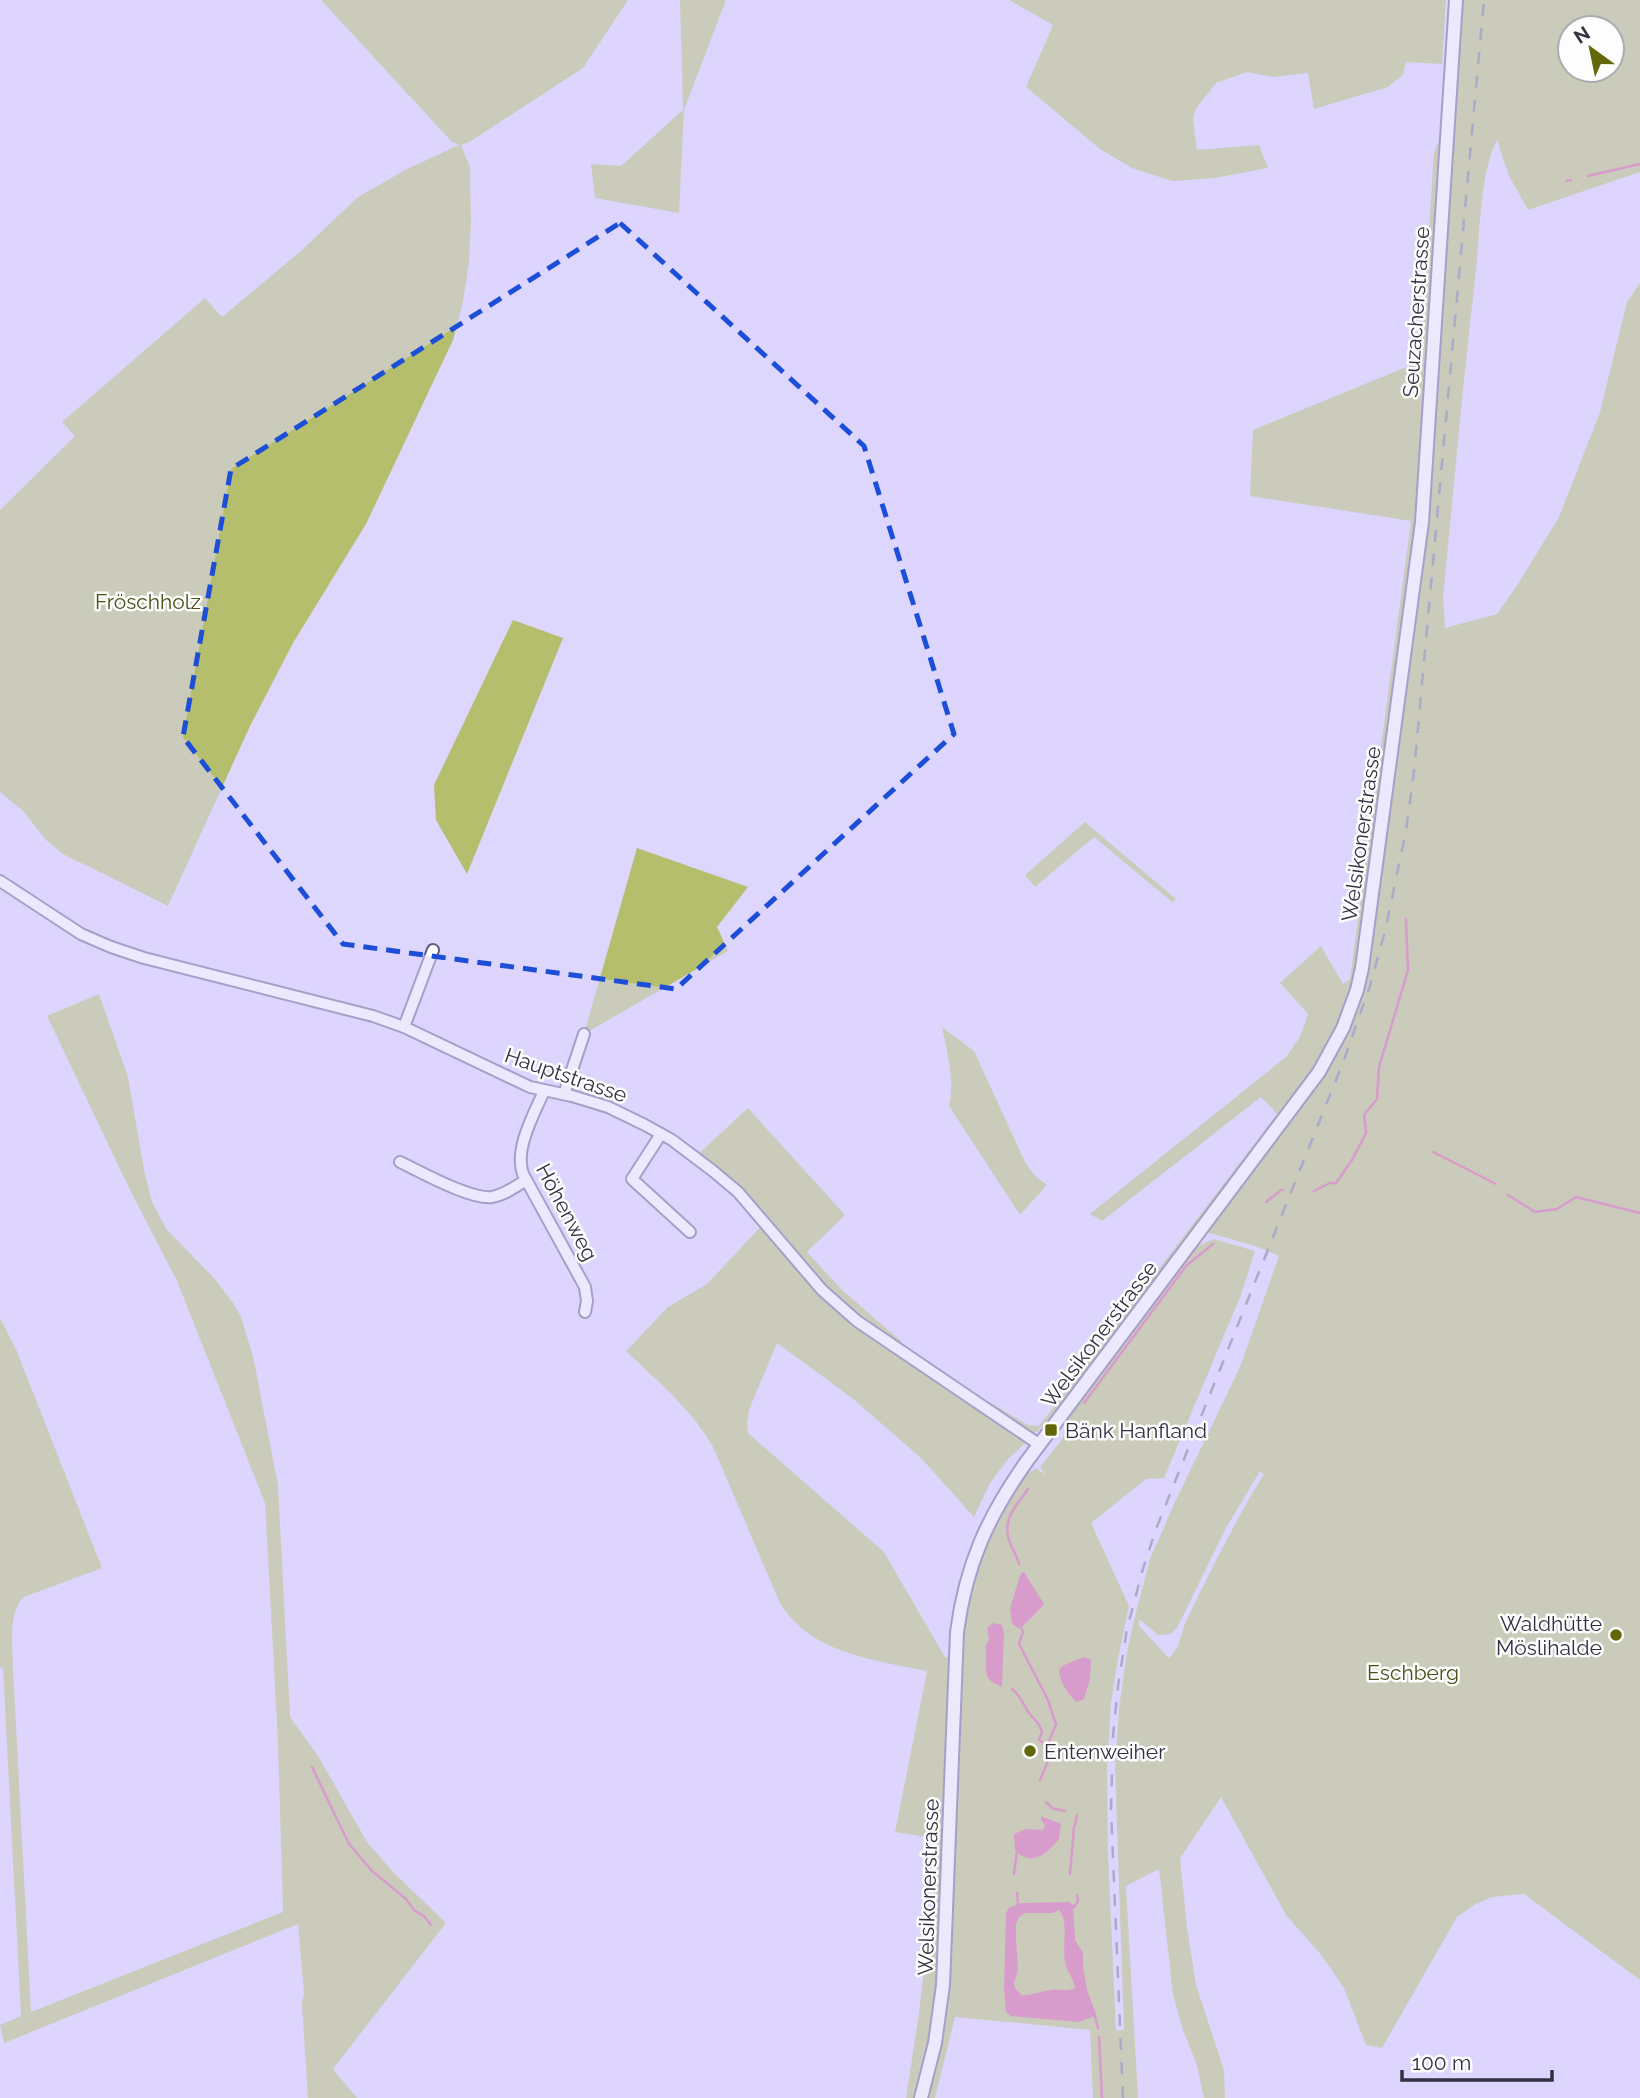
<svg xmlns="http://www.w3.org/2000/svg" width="1640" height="2098" viewBox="0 0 1640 2098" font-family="Raleway,sans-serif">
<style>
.green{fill:#b5be6c;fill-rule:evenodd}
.water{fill:#d15890;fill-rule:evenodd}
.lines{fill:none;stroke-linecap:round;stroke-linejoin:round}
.stream{stroke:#d15890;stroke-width:2.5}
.minor-casing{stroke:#665d87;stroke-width:14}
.major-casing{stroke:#665d87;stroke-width:16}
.minor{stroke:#fff;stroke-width:10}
.major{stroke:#fff;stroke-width:12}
.rail{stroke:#75718b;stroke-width:2.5;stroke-dasharray:12 12;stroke-linecap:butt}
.marked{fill:none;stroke:#1d4ed8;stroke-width:5;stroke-dasharray:14 9;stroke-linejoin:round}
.poi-dot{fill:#626809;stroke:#fdfdfd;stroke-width:2.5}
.labels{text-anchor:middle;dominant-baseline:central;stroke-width:5;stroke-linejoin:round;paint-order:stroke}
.street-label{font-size:21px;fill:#333042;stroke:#fdfdfd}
.park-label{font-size:21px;fill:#4c5018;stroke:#fdfdfd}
.poi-label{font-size:21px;fill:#333042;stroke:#fdfdfd;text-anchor:start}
</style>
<rect width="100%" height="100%" fill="#ddd6fd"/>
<!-- green -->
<g class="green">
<polygon points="321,0 628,0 583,68 471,141 461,145 470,167 471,222 469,263 462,306 453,340 366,524 293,643 250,726 168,906 63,854 46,840 23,811 0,792 0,510 75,436 62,422 205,298 222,317 302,250 358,197 407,169 459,145 452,142"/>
<polygon points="680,0 726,0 684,110 679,213 595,198 591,164 621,166 683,110"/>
<polygon points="1009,0 1446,0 1442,64 1406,62 1403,75 1388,87 1314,109 1308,73 1273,77 1247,72 1216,83 1195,110 1193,120 1197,150 1259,145 1268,168 1215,178 1172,181 1132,168 1100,149 1026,87 1053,25"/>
<path d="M1456 0H1640V172L1528 210 1509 176 1497 140C1481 169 1480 227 1477 261 1464 373 1454 485 1443 597L1445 628 1497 614 1518 584 1559 517 1600 412 1627 302 1640 283V1980L1524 1894 1492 1897 1474 1905 1457 1917 1382 2048 1366 2045 1344 1988 1322 1956 1286 1915 1221 1797 1180 1858 1187 1927 1196 1985 1224 2070 1225 2098H1204L1197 2065 1183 2030 1173 1995 1159 1869 1126 1886 1138 2098H1093L1090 2030 955 2017 935 2098H906L919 2013 939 1839 895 1832 927 1671C874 1660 808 1653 779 1601L714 1449C693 1410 658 1382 626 1351L668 1307 707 1284 765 1222 695 1157 748 1108 845 1215 807 1252 842 1290 902 1342 897 1348 1028 1425 1039 1426 1277 1114 1261 1097 1102 1221 1090 1214 1286 1057 1300 1037 1308 1014 1280 983 1321 946 1343 984 1350 979 1411 521 1250 496 1253 430 1421 361 1434 152 1448 121ZM1570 28H1612V70H1570ZM1196 1229 1255 1246 1279 1256 1240 1367 1175 1502 1150 1559 1136 1612 1127 1652 1119 1708 1115 1769 1124 2030 1116 2031 1108 1853 1107 1768 1111 1703 1118 1659 1129 1606 1091 1523 1146 1479 1164 1478 1241 1295 1255 1251 1214 1239 1199 1245 1065 1423 1063 1438 1040 1467 1045 1475 1036 1468C1023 1476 1016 1489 1008 1502 978 1549 967 1603 955 1657H945L884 1552 748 1433 747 1424 749 1410 777 1343 852 1398 921 1458 974 1517 990 1483 1008 1459 1050 1419ZM1260 1471 1264 1474C1235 1521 1211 1570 1187 1619 1180 1634 1181 1647 1169 1658L1139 1626V1619L1158 1635 1170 1634 1177 1628 1226 1528Z"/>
<polygon points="513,620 563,638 467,874 436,820 434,785"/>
<polygon points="1085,822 1176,899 1172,902 1094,837 1035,887 1025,875"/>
<polygon points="637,848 748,887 717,927 728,951 584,1034"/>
<path d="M99 994 128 1077 144 1170 152 1202 167 1230 215 1279 233 1303 241 1317 253 1356 278 1485 290 1717 318 1756 367 1842 393 1872 446 1923 333 2069 357 2098H308L302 2005 304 1992 298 1924 4 2043 0 2025 21 2016 3 1668 0 1667V1318L16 1349 102 1568 24 1597C7 1613 13 1647 13 1669L31 2012 283 1912 278 1741 265 1503 177 1281 130 1190 47 1016Z"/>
<path d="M942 1027 974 1051 1025 1162 1035 1176 1047 1185 1020 1215 949 1106C955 1080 947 1053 942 1027Z"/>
</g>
<!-- water -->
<g class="water">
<path d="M1024 1572 1044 1604C1037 1613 1027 1621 1020 1629L1012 1624 1010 1608 1021 1573Z"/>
<path d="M993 1623 1002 1625 1004 1633 1002 1687C999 1685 995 1684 991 1681 982 1675 989 1656 985 1647L989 1640 987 1628Z"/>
<path d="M1084 1657 1091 1660 1090 1679 1084 1699 1077 1702C1069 1697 1059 1680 1059 1670L1062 1666Z"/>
<path d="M1041 1816 1061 1824 1059 1839C1052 1848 1038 1863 1024 1857 1021 1856 1018 1853 1015 1850L1014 1834 1026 1829 1043 1830 1045 1825 1041 1820Z"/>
<path d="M1021 1903 1069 1902 1073 1905 1075 1940 1083 1953V1966L1087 1990 1096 2014 1095 2016 1079 2022 1011 2016 1006 2012 1004 1990 1006 1913 1009 1908ZM1059 1910C1069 1920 1062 1948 1065 1961 1066 1971 1074 1978 1075 1988 1066 1993 1060 1988 1051 1990 1040 1991 1032 1996 1021 1995L1015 1988 1014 1983 1018 1970 1016 1940V1924L1019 1917 1025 1913H1053Z"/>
</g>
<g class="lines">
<!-- stream -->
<g class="stream">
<polyline points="1588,176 1640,164"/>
<polyline points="1566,181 1571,180"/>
<polyline points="1433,1152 1496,1184"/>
<polyline points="1314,1191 1330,1183 1336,1183 1352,1160 1366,1133 1364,1115 1377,1099 1379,1067 1408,970 1406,919"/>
<polyline points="1508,1195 1535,1212 1557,1209 1576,1197 1640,1213"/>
<polyline points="1266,1202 1281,1190 1283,1190"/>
<polyline points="1084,1403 1186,1266 1213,1244"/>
<path d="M1019 1564C1017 1556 1013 1550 1010 1543 1001 1518 1016 1507 1028 1489"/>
<polyline points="1022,1629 1023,1632 1019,1644 1048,1700 1056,1725 1049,1741 1052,1752 1040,1780"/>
<path d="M1012 1689C1022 1697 1022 1703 1029 1713 1035 1721 1039 1721 1042 1732L1039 1739 1052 1752"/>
<polyline points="312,1767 349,1844 372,1871 406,1899 415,1911 424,1916 431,1925"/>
<polyline points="1046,1802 1052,1808 1065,1811"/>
<polyline points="1075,1825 1077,1815"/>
<polyline points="1014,1874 1017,1852"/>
<polyline points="1070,1874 1074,1827"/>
<polyline points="1017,1893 1018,1904"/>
<polyline points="1074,1907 1078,1901 1077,1895"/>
<polyline points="1095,2016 1098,2028"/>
<polyline points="1099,2037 1102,2098"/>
</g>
<defs>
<g id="minor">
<polyline points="0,881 81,934 111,947 144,958 373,1016 404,1027 530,1087 572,1096 608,1107 645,1125 672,1140 713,1171 738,1192 822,1290 857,1321 1040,1445"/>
<polyline points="404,1027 433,950"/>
<path d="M544 1091C534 1114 514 1149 523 1174L585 1287 587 1301 585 1312"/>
<polyline points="564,1094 584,1034"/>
<polyline points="661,1134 632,1179 690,1232"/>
<path d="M400 1162C421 1172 471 1200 492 1197 504 1195 515 1187 526 1180"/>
</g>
<path id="major" d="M921 2098 935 2043 943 1985 957 1632C966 1564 988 1516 1027 1461L1319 1072 1343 1028 1357 990 1362 968 1422 522 1456 0"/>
</defs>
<!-- minor casing -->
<use href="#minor" class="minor-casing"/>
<!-- major casing -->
<use href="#major" class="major-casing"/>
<!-- minor -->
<use href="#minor" class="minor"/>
<!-- major -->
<use href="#major" class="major"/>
<!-- rail -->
<polyline class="rail" points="1123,2098 1111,1810 1113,1736 1118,1686 1127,1629 1142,1572 1156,1529 1344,1060 1370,986 1386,927 1406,831 1414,772 1484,0"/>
</g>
<!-- marked area -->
<path d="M0 0H1640V2098H0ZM620 223 864 446 954 734 676 989 343 944 183 737 231 469Z" fill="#ddd6fd" fill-opacity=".55" fill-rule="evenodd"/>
<path class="marked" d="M620 223 864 446 954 734 676 989 343 944 183 737 231 469Z"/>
<!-- markers -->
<g class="poi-dot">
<rect x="1044" y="1423" width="14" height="14" rx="3.5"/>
<circle cx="1616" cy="1635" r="7"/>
<circle cx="1030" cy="1751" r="7"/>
</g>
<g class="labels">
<!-- street labels -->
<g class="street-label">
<text transform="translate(1416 312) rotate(-86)">Seuzacherstrasse</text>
<text transform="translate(1361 834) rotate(-82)">Welsikonerstrasse</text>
<text transform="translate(566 1075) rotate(19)">Hauptstrasse</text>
<text transform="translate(567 1212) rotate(62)">Höhenweg</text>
<text transform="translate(1099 1334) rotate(-53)">Welsikonerstrasse</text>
<text transform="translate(928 1887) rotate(-88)">Welsikonerstrasse</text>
</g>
<!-- park labels -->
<g class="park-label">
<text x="148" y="601">Fröschholz</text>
<text x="1413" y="1672">Eschberg</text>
</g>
<!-- poi labels -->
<g class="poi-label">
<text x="1065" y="1430">Bänk Hanfland</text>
<text x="1602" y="1623" text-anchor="end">Waldhütte<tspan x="1602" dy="24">Möslihalde</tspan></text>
<text x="1044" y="1751">Entenweiher</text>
</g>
</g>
<!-- north arrow -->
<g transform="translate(1591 49) rotate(327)"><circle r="33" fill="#fdfdfd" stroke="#acabb2" stroke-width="2"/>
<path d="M0-5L12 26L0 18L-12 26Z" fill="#626809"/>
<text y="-10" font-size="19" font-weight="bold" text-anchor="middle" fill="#333042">N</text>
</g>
<!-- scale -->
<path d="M1402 2070v10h150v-10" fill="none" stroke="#333042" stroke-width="3.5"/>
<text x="1412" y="2070" font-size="21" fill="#333042" stroke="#fdfdfd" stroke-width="5" paint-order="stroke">100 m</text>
</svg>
